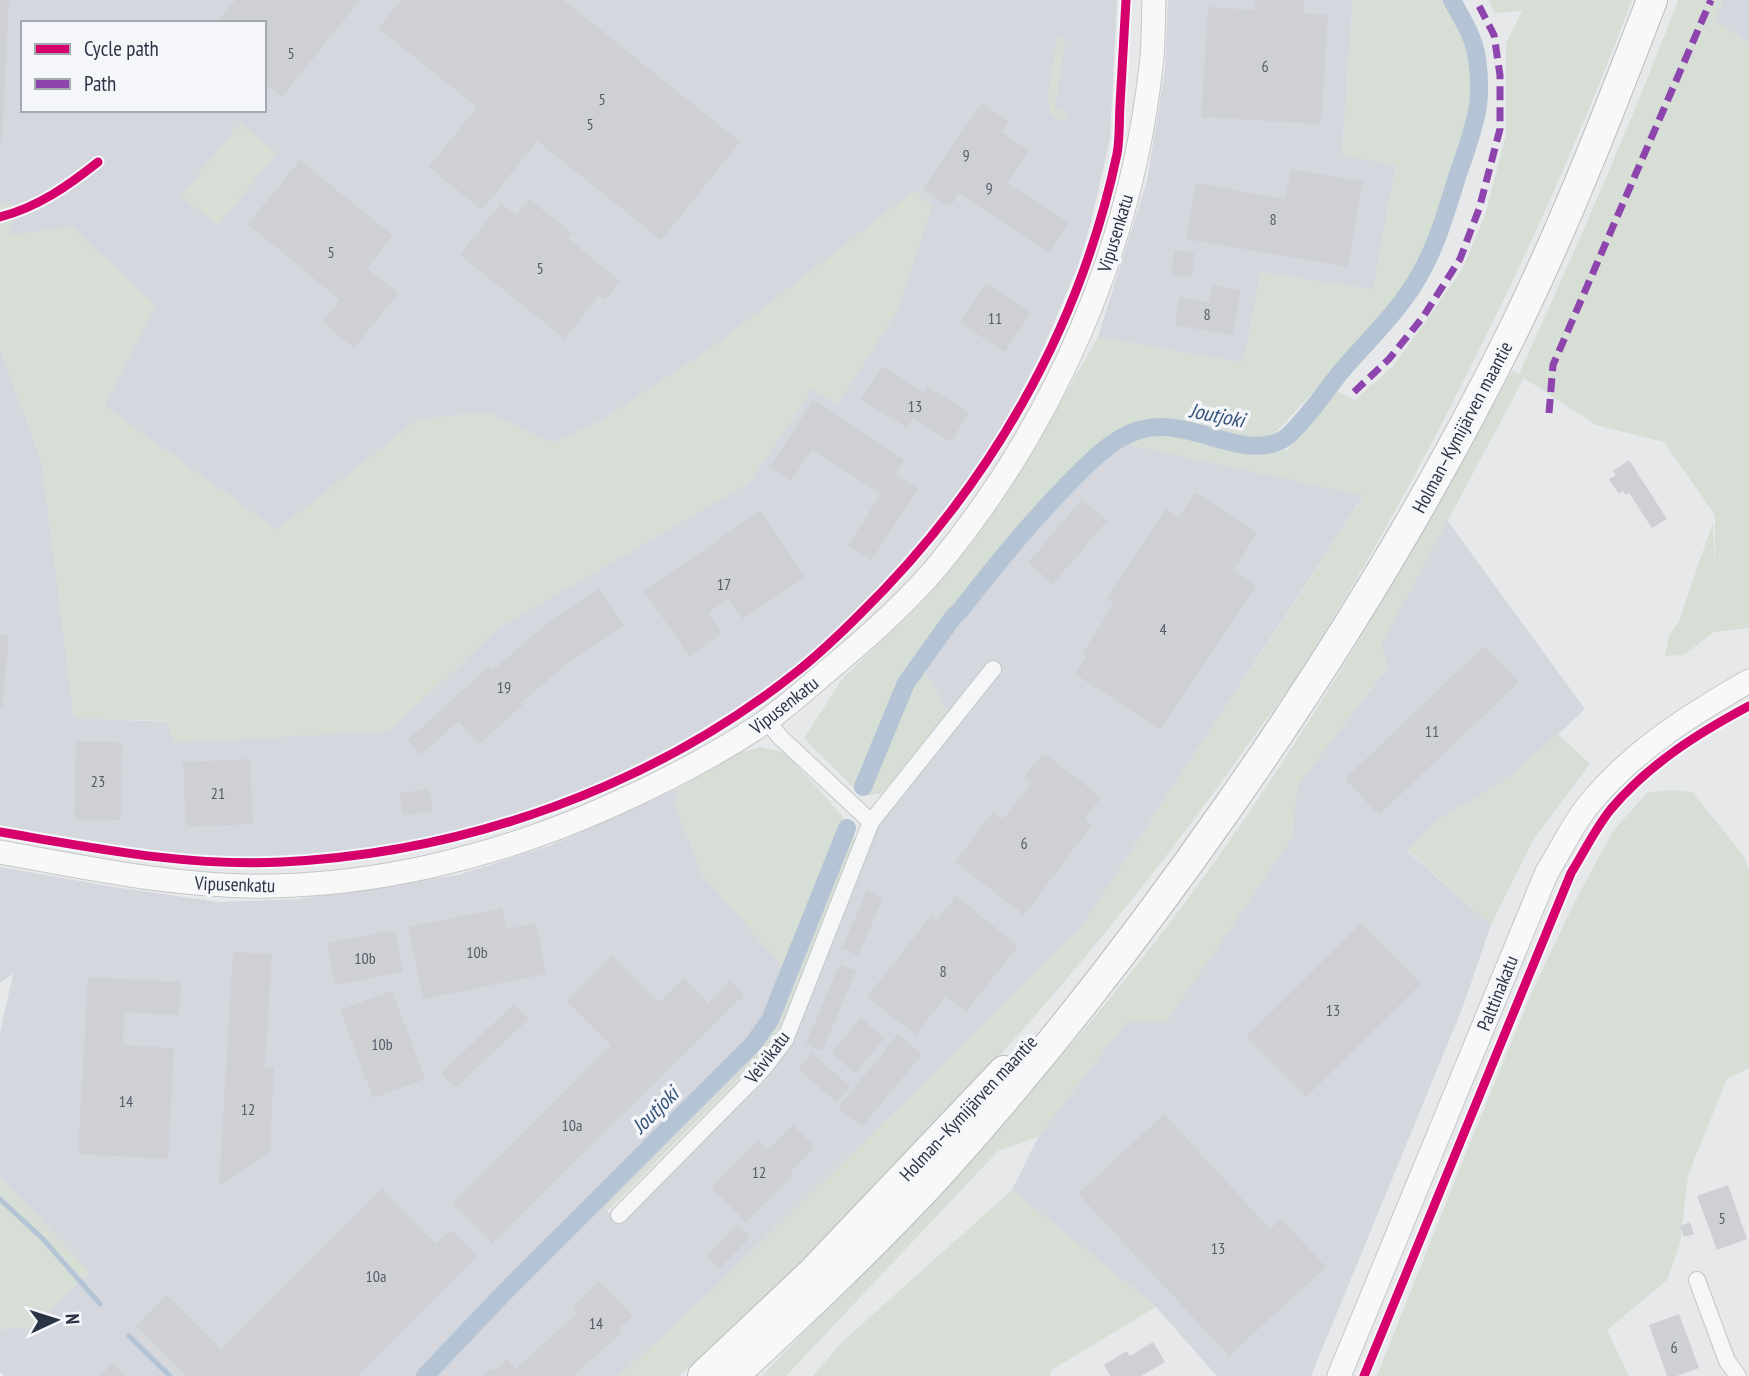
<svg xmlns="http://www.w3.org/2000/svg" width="1749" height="1376" viewBox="0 0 1749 1376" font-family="'PT Sans Narrow',sans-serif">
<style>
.built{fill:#d4d7dd;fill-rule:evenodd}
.green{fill:#d6ded6}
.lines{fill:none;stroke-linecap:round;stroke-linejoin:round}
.stream{stroke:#b4c4d5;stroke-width:5}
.canal{stroke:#b4c4d5;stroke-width:18}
.building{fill:#ced0d3}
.street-casing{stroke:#c4c6c8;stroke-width:18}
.secondary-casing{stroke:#c4c6c8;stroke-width:25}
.highway-casing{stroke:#b8bbbf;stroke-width:32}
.street{stroke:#f5f6f7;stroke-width:16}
.secondary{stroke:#f8f8f8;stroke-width:23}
.highway{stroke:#f8f8f8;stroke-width:30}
.quiet{stroke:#8e44ad;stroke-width:7;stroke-dasharray:14 7;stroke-linecap:butt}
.cycleway-casing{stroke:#f4f6f9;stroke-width:13}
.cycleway{stroke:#d6006c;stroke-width:9}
.labels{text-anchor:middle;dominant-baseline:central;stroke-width:7;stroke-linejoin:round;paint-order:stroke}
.number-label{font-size:16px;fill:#545c69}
.street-label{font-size:19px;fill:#2b3445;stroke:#f4f6f9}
.water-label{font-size:21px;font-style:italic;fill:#34527a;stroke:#f4f6f9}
</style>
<rect width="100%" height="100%" fill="#e6e8ea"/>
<!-- built -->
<g class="built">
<path d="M0 0H1117L1110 139 1090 226 1078 266 1039 357 997 438 953 502 886 581 809 657 753 697 681 742 624 773 565 798 509 818 424 840 357 849 284 857 187 856 0 826V348L42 463 74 718 390 731 498 628 749 483 812 388 837 404 899 308 706 352 595 424 552 443 489 413 419 419 277 530 104 406 10 235 13 204H0ZM23 23H264V110H23Z"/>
<polygon points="1168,0 1353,0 1342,155 1396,165 1373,290 1261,272 1243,363 1098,337 1147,181 1165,70"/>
<polygon points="1723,0 1749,0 1749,43 1715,20"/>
<polygon points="1126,444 1364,495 1080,929 723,1280 619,1376 431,1376 502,1300 601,1205 621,1224 768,1074 792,1043 878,825 1001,671 990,662 948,712 923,668 1028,534 1078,480 1106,454"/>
<polygon points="1447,520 1585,709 1542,750 1501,783 1436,821 1407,851 1491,925 1462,1009 1311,1376 1217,1376 1156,1307 1012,1190 1038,1137 1126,1022 1167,1021 1292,837 1297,786 1388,667 1381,645"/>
<polygon points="679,788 675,805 702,874 785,969 767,1017 748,1042 417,1376 4,1376 0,1372 0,1329 33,1327 90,1272 0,1177 0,1033 13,974 0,983 0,867 114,887 219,902 298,899 458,875 552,845"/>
</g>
<!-- green -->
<g class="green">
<polygon points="1353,0 1444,0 1468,54 1472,97 1467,121 1431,235 1414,270 1376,325 1276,432 1260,439 1170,419 1140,421 1101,443 1039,504 963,594 909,664 854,788 804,738 843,678 922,603 977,536 1015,481 1098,337 1243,363 1261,272 1373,290 1396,165 1342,156"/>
<path d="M1488 0H1632C1581 135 1525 260 1460 388 1412 482 1362 574 1306 662 1285 696 1260 727 1237 760 1077 986 884 1190 679 1376H619L723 1280 1080 929 1364 496 1126 444 1143 436 1170 432 1254 452 1287 450 1336 391 1355 400 1395 364 1462 270 1485 215 1506 135V43L1522 11 1495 13Z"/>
<path d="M1678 0H1723L1715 20 1749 43V628L1714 632 1684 655 1665 656 1669 636 1679 621 1713 522 1715 570V515L1664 442 1596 425 1524 378 1381 645 1388 666 1298 786 1292 837 1167 1022H1126L1038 1137 998 1151 786 1376H762C912 1219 1066 1065 1195 889 1315 725 1414 549 1512 371L1519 374C1575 251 1630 127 1678 0Z"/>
<polygon points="1063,37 1065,42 1055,108 1066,111 1067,118 1060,120 1050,112 1048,97 1057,38"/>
<polygon points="240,123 277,153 218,226 181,196"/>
<polygon points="914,191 932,206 899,308 838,404 812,389 749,483 498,628 390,731 174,743 166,721 74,718 42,463 0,348 0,204 13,204 10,235 72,227 156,305 104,406 277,530 418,419 489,413 552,443 595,424 706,352"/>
<path d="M923 668 948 712 882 793 864 796C881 752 894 705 923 668Z"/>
<polygon points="1558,734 1590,764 1534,839 1491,925 1407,850 1436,821 1501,783"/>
<polygon points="760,747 785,752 844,818 785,969 702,874 675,805 679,788 736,754"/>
<polygon points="1669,790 1692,792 1743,855 1749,869 1749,1068 1727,1079 1688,1175 1680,1244 1667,1280 1607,1330 1629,1376 1377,1376 1468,1148 1531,994 1573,905 1613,831 1647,793"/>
<polygon points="851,824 855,844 784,1022 768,1047 752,1066 607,1211 601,1205 754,1047 773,1021"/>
<polygon points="0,1177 90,1272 33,1327 0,1329"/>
<polygon points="1012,1190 1156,1307 1053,1369 1049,1376 813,1376 841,1343"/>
</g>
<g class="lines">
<!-- stream -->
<g class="stream">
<polyline points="0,1199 43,1239 100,1304"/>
<polyline points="129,1336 170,1376"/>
</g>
<!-- canal -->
<g class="canal">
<path d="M863 787 906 683 954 616 959 612C993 568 1027 526 1065 487 1083 469 1099 451 1121 438 1178 404 1232 462 1280 441 1294 436 1328 388 1339 374 1363 345 1390 321 1411 289 1434 255 1445 216 1457 177 1465 154 1474 130 1478 106 1480 91 1479 73 1477 58 1474 37 1462 19 1452 0"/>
<polyline points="425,1376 501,1296 753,1044 770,1020 847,828"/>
</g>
</g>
<!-- building -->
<g class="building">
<polygon points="0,0 9,0 2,142 0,142"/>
<polygon points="235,0 360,0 282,97 264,83 264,23 217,23"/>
<polygon points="401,0 564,0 740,142 661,240 537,141 482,210 429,167 477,107 378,28"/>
<polygon points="1255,0 1304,0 1303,13 1328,15 1321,124 1201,117 1208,7 1254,10"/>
<polygon points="982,103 1009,121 1001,132 1029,150 1007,183 1068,223 1049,252 959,193 950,207 923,189"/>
<polygon points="300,160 393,236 367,268 398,293 354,348 322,322 340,300 248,224"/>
<polygon points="1291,169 1363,182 1348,267 1186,239 1196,183 1285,199"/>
<polygon points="529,199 572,233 568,238 620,281 605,300 599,295 565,339 460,255 501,203 516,215"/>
<polygon points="1174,250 1194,253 1192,277 1171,274"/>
<polygon points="986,283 1031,313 1005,352 960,323"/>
<polygon points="1212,285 1241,290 1233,335 1175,325 1180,297 1209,302"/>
<polygon points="882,366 924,393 928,387 969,413 951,442 913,418 907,428 861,399"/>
<polygon points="813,400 904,460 895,474 918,489 872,560 848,545 881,494 812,449 791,481 770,467"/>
<polygon points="1629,460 1667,519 1652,528 1629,493 1626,495 1623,491 1619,494 1609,479 1616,475 1613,471"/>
<polygon points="1195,492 1257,533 1233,571 1256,586 1160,730 1075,674 1086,657 1082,654 1114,604 1107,599 1166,509 1179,517"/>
<polygon points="1082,499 1107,521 1053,584 1028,563"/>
<polygon points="760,511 805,577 743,619 729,599 708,613 722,633 689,656 644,591"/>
<polygon points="599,589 624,625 571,661 520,703 523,705 479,744 459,721 421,755 408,740 489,666 492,671 545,625"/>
<polygon points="0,634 9,635 2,707 0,707"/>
<polygon points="1484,646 1519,682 1379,815 1345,779"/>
<polygon points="76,741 122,742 121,820 74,819"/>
<polygon points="1048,756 1101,797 1085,819 1092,825 1024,915 955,862 993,812 1003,819 1032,782 1025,777 1040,757"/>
<polygon points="250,759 253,824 186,827 183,762"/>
<polygon points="429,789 433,811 403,815 400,793"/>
<polygon points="867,891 883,898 858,955 842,948"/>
<polygon points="956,896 1018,946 966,1012 946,996 916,1035 867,997 931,916 937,921"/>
<polygon points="502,908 507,929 536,923 546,974 423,999 408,927"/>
<polygon points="1361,923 1421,984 1306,1097 1246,1037"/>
<polygon points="395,930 403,972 335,985 327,943"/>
<polygon points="233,952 272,954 265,1067 274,1067 270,1151 219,1186"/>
<polygon points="612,955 659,1002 684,978 708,1003 730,981 744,995 492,1243 452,1203 611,1046 566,1001"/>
<polygon points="840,964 856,971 822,1051 806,1043"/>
<polygon points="88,977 181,982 179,1015 124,1012 123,1045 174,1048 168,1159 78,1154"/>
<polygon points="392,991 425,1079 373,1098 340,1010"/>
<polygon points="514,1004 529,1019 455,1088 441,1073"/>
<polygon points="861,1018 884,1038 855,1073 832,1053"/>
<polygon points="898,1034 922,1054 862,1127 838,1108"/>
<polygon points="811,1053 850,1086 837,1102 798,1069"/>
<polygon points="1164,1114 1270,1229 1281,1219 1326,1267 1229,1356 1078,1194"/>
<polygon points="793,1125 815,1147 791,1171 793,1174 746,1222 711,1187 758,1140 768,1150"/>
<polygon points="1728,1185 1747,1239 1717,1250 1697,1196"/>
<polygon points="382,1189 436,1244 451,1230 477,1256 357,1376 186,1376 136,1326 167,1295 221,1349"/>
<polygon points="1690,1222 1694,1234 1684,1237 1680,1226"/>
<polygon points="737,1224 750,1237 719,1269 706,1256"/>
<polygon points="600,1281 633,1316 619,1329 622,1332 573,1376 483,1376 491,1369 494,1371 507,1359 516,1369 577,1313 572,1307"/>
<polygon points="1679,1314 1699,1368 1677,1376 1667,1376 1649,1325"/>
<polygon points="1153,1342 1165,1362 1141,1376 1110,1376 1104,1365 1127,1351 1130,1356"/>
<polygon points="113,1363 125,1376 99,1376"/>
</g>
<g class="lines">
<defs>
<g id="street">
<polyline points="767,721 780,737 871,822 993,669"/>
<polyline points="619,1215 763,1069 785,1040 871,822"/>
<polyline points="1697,1280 1727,1361 1738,1376"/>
</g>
<g id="secondary">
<path d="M0 852C89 868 180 888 271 886 378 884 487 858 585 817 646 791 707 761 762 724 784 709 805 690 826 672 866 639 907 603 940 563 1055 422 1131 248 1151 66 1154 44 1153 22 1154 0"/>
<path d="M1339 1376 1547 872C1561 850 1573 823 1590 803 1634 750 1690 715 1749 681"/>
</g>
<g id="highway">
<polyline points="703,1376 811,1274 1004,1071"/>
<path d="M733 1376C803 1311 872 1246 937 1176 1042 1060 1138 936 1228 807 1334 656 1430 499 1512 333 1565 225 1609 112 1652 0"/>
</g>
</defs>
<!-- street casing -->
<use href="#street" class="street-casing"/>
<!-- secondary casing -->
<use href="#secondary" class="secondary-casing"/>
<!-- highway casing -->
<use href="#highway" class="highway-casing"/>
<!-- street -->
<use href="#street" class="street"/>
<!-- secondary -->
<use href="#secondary" class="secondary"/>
<!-- highway -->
<use href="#highway" class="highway"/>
<!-- quiet -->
<g class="quiet">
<polyline points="1354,392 1389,359 1423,317 1460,259 1479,209 1500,129 1500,75 1494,35 1476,0"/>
<polyline points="1549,413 1553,365 1711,0"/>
</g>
<defs>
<g id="cycleway">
<path d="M0 217C38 207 68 186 98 162"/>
<path d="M0 832C94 848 187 867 282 862 467 853 654 786 799 670 820 653 840 634 859 615 987 490 1080 330 1117 154 1120 138 1119 121 1120 105 1122 70 1124 35 1126 0"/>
<path d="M1364 1376 1571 873C1584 852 1595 829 1611 809 1649 764 1697 734 1749 706"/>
</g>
</defs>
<!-- cycleway casing -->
<use href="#cycleway" class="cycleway-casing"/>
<!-- cycleway -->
<use href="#cycleway" class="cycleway"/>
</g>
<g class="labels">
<!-- number labels -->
<g class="number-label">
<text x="291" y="53">5</text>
<text x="1265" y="66">6</text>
<text x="602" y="99">5</text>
<text x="590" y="124">5</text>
<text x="966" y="155">9</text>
<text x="989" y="188">9</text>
<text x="1273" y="219">8</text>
<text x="331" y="252">5</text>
<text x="540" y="268">5</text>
<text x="1207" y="314">8</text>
<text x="995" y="318">11</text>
<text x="915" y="406">13</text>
<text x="724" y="584">17</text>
<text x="1163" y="629">4</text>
<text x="504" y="687">19</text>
<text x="1432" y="731">11</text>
<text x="98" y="781">23</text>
<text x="218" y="793">21</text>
<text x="1024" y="843">6</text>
<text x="477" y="952">10b</text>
<text x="365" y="958">10b</text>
<text x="943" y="971">8</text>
<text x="1333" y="1010">13</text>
<text x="382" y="1044">10b</text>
<text x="126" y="1101">14</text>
<text x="248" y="1109">12</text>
<text x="572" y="1125">10a</text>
<text x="759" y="1172">12</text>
<text x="1722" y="1218">5</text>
<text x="1218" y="1248">13</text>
<text x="376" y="1276">10a</text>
<text x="596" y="1323">14</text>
<text x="1674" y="1347">6</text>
</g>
<!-- street labels -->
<g class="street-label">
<text transform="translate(1115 233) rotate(-73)">Vipusenkatu</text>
<text transform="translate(1462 427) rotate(-62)">Holman–Kymijärven maantie</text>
<text transform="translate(784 705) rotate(-38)">Vipusenkatu</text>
<text transform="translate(235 884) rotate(2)">Vipusenkatu</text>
<text transform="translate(1497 993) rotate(-68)">Palttinakatu</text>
<text transform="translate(767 1057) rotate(-53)">Veivikatu</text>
<text transform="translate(968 1108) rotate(-47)">Holman–Kymijärven maantie</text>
</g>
<!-- water labels -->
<g class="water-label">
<text transform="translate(1217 415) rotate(11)">Joutjoki</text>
<text transform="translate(655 1110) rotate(-45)">Joutjoki</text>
</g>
</g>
<!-- legend -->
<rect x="21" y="21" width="245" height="91" fill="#f4f6f9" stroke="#a4a8b1" stroke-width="2"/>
<rect x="35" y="44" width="35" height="10" fill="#d6006c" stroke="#a4a8b1" stroke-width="2"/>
<text x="84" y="56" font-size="21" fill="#2b3445">Cycle path</text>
<rect x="35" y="79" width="35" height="10" fill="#8e44ad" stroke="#a4a8b1" stroke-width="2"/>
<text x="84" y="91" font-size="21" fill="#2b3445">Path</text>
<!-- north arrow -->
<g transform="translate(56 1320) rotate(86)" stroke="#f4f6f9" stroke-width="5" paint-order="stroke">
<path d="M0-5L12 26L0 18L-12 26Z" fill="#2b3445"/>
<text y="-10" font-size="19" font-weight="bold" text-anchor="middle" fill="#2b3445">N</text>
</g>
</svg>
